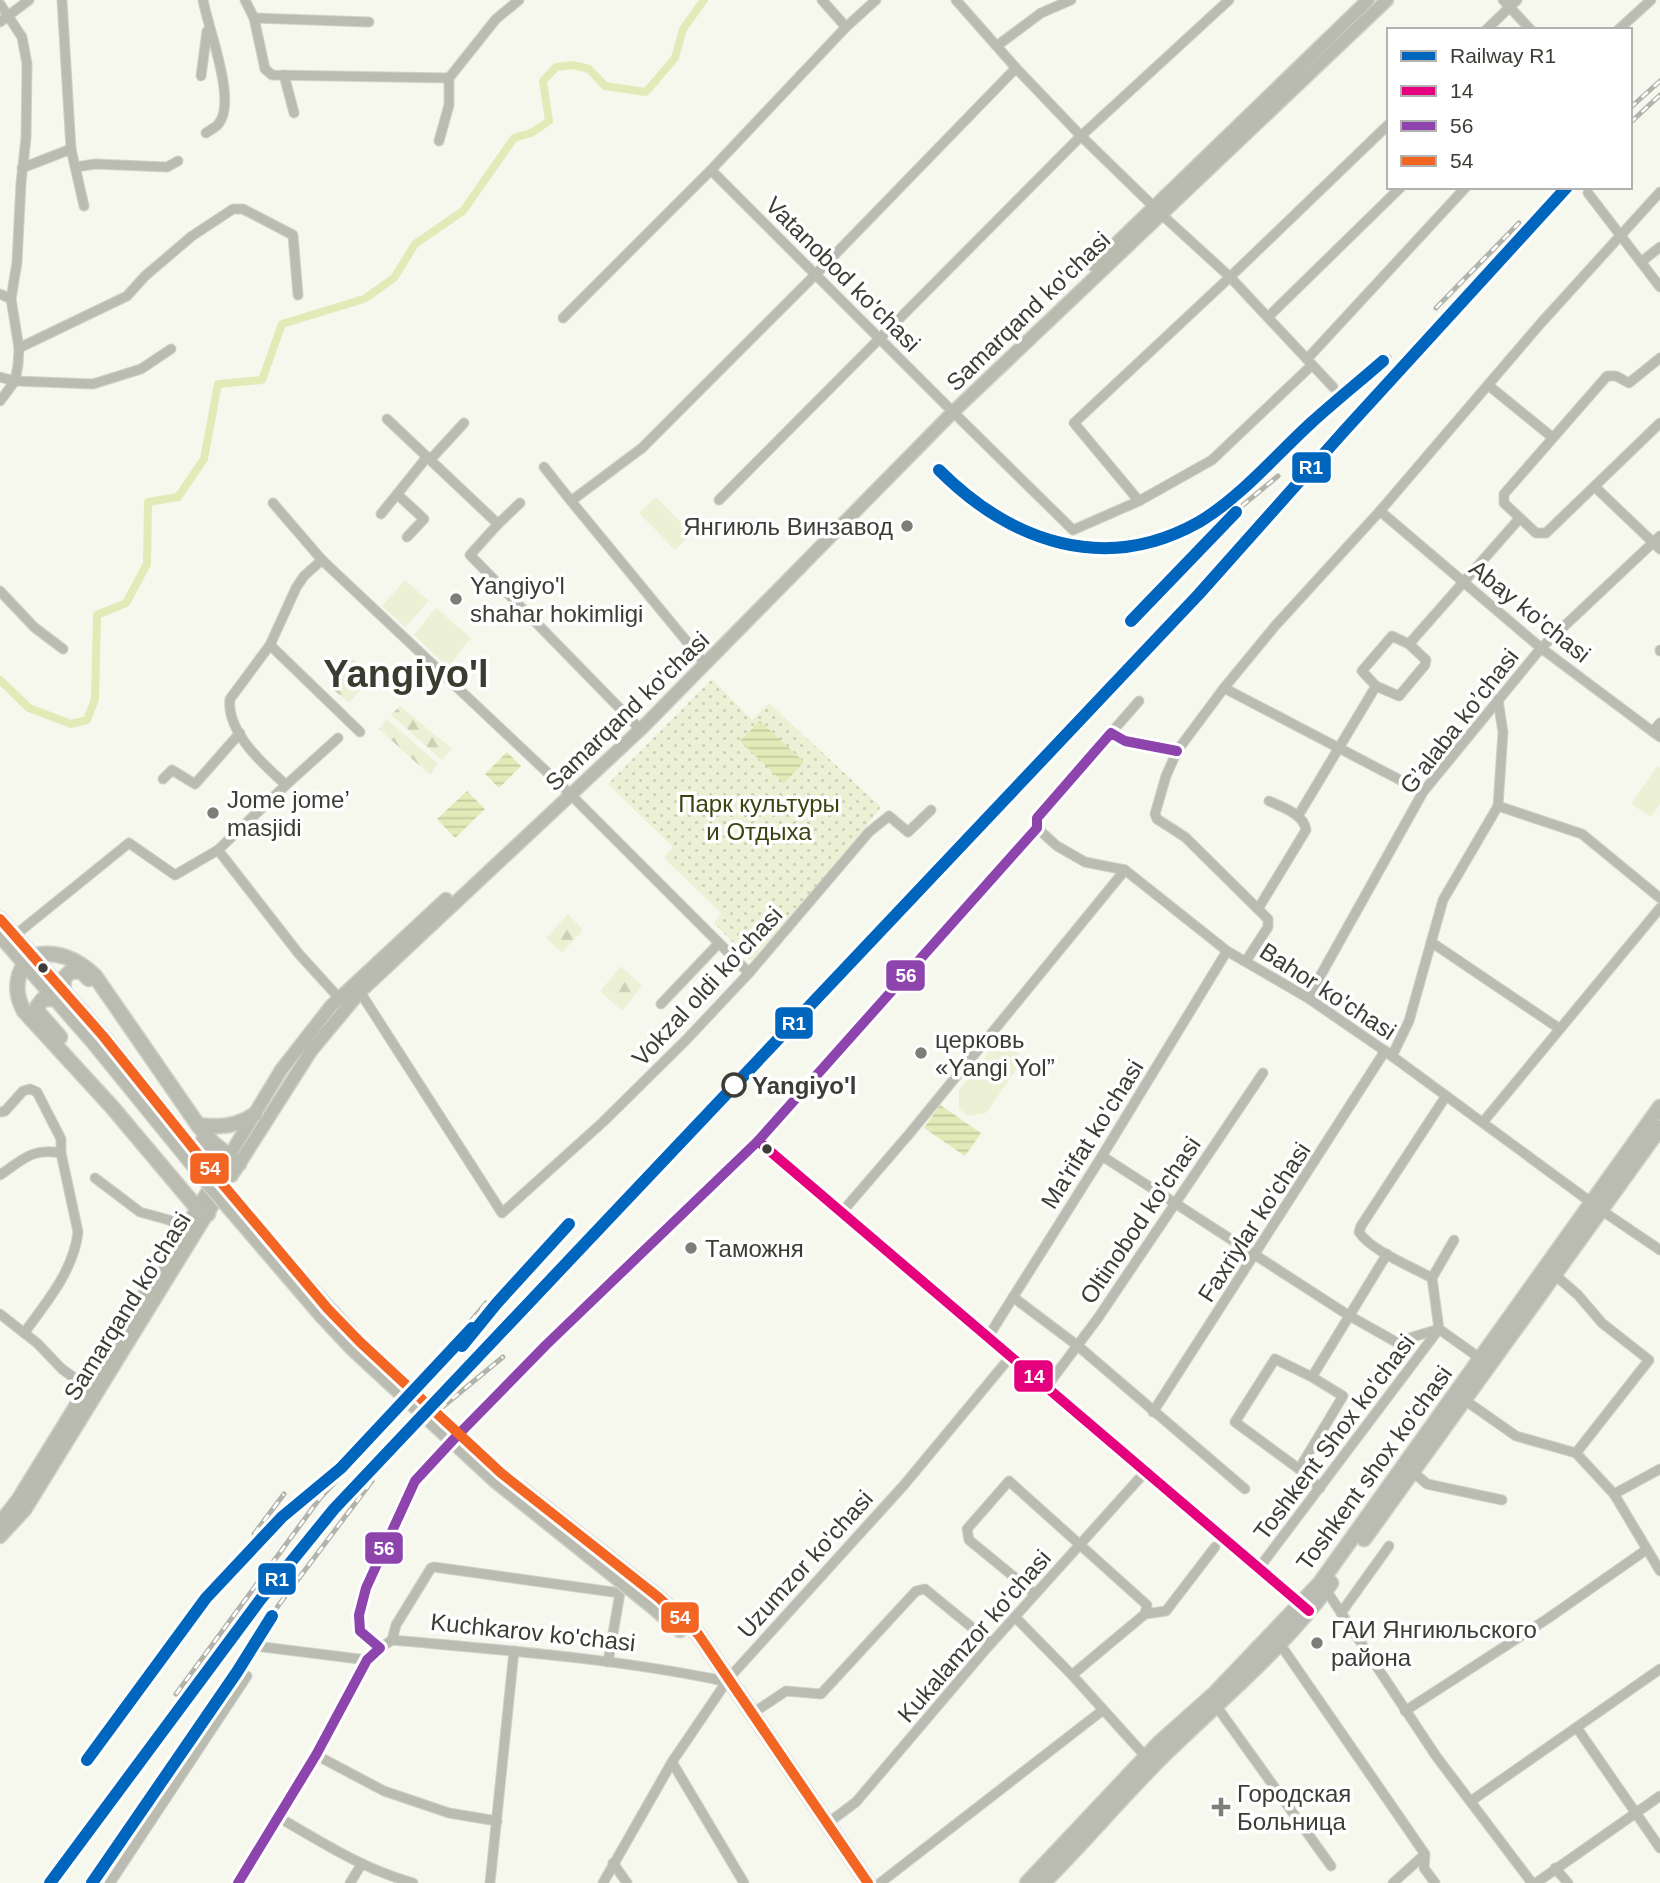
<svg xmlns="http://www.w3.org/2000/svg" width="1660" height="1883" viewBox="0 0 1660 1883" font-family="Arial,sans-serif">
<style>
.grass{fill:#ecf1d5}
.forest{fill:url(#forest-firs)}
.park{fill:url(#park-dots)}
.water{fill:url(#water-rules)}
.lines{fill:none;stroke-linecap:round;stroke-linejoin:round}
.canal{stroke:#e2eab7;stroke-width:8}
.street-casing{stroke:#d0d2ca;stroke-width:11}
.secondary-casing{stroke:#d0d2ca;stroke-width:15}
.primary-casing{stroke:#d0d2ca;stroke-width:17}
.street{stroke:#babcb1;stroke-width:9}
.secondary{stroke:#b9bbae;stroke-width:12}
.primary{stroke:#babcb1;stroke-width:14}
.rail-casing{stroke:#b2b4ac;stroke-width:5}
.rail{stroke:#fff;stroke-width:2.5;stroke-dasharray:8;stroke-linecap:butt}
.primary-bridge-casing{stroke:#d0d2ca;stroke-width:17;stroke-linecap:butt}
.primary-bridge{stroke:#babcb1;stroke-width:14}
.bus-1-casing{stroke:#fff;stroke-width:16}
.bus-2-casing{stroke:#fff;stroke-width:16}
.bus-3-casing{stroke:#fff;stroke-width:16}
.bus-1{stroke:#e5007d;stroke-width:10}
.bus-2{stroke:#8e44ad;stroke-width:10}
.bus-3{stroke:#f26522;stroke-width:10}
.rail-1-casing{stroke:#fff;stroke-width:18}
.rail-1{stroke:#0065bd;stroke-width:12}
.poi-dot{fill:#7d7e77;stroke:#fff;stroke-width:2.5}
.bus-dot{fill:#3c3d37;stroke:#fff;stroke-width:2.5}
.stop-dot{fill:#fff;stroke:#3c3d37;stroke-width:3.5}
.labels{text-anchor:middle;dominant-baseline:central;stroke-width:7;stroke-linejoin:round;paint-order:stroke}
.street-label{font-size:24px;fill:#3c3d37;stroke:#fff}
.poi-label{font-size:24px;fill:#3c3d37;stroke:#fff;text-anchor:start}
.park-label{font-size:24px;fill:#3d4310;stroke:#fff}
.stop-label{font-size:24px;font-weight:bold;fill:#3c3d37;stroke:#fff;text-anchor:start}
.town-label{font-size:38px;font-weight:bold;fill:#3a3c2f;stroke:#fff}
.line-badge{stroke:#fff;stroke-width:2.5}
.badge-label{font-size:19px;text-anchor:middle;font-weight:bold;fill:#fff}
</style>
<defs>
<pattern id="forest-firs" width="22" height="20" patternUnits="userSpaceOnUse" patternTransform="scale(1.75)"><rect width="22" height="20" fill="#ecf1d5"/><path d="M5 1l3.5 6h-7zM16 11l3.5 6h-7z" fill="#cbd0b7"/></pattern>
<pattern id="park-dots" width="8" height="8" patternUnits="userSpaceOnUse" patternTransform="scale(1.75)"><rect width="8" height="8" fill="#ecf1d5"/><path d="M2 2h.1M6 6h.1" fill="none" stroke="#cbd0b7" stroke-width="1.8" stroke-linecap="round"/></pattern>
<pattern id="water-rules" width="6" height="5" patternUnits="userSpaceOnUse" patternTransform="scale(1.75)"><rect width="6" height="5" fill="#e2eab7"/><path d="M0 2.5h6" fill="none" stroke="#c3ca9e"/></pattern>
</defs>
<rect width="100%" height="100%" fill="#f6f8ee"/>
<!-- grass -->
<g class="grass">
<polygon points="656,497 692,534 675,550 639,513"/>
<polygon points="405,580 429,601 405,627 382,606"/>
<polygon points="436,608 471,638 448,667 414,635"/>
<polygon points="1657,766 1660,768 1660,804 1651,817 1631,804"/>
<polygon points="1009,1044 1018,1051 1019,1066 986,1113 968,1116 959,1109 959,1090 992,1048"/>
</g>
<!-- forest -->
<g class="forest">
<polygon points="353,659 373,676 349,703 329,686"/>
<polygon points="400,706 452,749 442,760 391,715"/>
<polygon points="387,719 438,764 430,775 379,729"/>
<polygon points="568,914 583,930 562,953 546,938"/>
<polygon points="621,966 642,986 622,1011 600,991"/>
</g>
<!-- park -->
<polygon class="park" points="712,679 752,720 769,703 881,807 832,870 751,961 714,923 721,913 664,858 673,847 608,784"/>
<!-- water -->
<g class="water">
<polygon points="760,721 804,762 784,783 740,741"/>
<polygon points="507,752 521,766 499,788 485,774"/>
<polygon points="467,791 485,809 455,838 437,819"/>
<polygon points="940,1105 981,1133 965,1156 924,1128"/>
</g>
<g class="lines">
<!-- canal -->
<polyline class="canal" points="0,680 29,708 71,724 87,720 95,699 97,615 126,603 147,564 148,502 178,497 204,459 218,384 262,380 282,324 364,299 394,278 415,244 463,211 514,138 531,133 549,121 543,81 556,67 573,65 589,69 605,86 646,92 675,58 683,29 704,0"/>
<defs>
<g id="street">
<polyline points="62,0 71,149 84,206"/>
<path d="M203 0C208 28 237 101 219 123 217 127 210 130 206 133"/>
<polyline points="245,0 254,18 265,69 272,75 449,78"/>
<polyline points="822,0 846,27"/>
<polyline points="956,0 1016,68 1081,136 1154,207"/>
<polyline points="1503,0 1531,30"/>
<polyline points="0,4 22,37 27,64 26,138 21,183 17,262 11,299 19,348 18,365 15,381 0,401"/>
<polyline points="254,18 369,22"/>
<polyline points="0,22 29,0"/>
<polyline points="1486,30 1517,0"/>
<polyline points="1618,30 1651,0"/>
<polyline points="998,45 1041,13 1071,0"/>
<polyline points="284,75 294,113"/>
<polyline points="201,76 207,31"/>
<polyline points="439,141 449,105 449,78 496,19 519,0"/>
<polyline points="76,167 95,164 167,167 178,161"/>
<polyline points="22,168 71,149"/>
<polyline points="711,170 948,407"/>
<polyline points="1588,193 1660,287"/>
<polyline points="1160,213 1230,277 1333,387"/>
<polyline points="1641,262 1660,247"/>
<polyline points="0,294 11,299"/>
<polyline points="1268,317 1401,187"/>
<polyline points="563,318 711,170 846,27 876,0"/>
<polyline points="19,348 127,296 145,276 192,236 233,209 243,209 293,235 298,295"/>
<polyline points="1660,358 1629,383 1616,376 1607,376 1504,494 1504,503 1536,533 1546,533 1660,423"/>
<polyline points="1307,359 1466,187"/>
<polyline points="0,377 15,381 93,384 141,369 171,349"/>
<polyline points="1488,385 1552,437"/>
<polyline points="953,412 1073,530 1139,501 1212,460 1312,365"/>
<polyline points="387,419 498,524 470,555 637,726"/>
<polyline points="430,460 464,423"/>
<polyline points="544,467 571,501 642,448 816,274 1016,68"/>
<polyline points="1595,487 1660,549"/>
<polyline points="397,494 424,519 407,537"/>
<polyline points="719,500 1081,136 1229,0"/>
<polyline points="571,501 702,660"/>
<polyline points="1139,501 1074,423 1230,277 1389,124"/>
<polyline points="273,503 322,560 567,791"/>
<polyline points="1380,511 1541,648 1660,737"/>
<polyline points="381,514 427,457"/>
<polyline points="498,524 520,503"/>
<polyline points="0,591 34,627 63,649"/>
<polygon points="1392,636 1409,644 1426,660 1425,665 1399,696 1376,686 1362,671"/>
<polyline points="1409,644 1519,519"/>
<polyline points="270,645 360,732"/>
<polyline points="1660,650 1660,651"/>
<polyline points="1224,688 1423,792"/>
<polyline points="1653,732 1660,723"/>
<polyline points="1111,733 1139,701"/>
<polyline points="163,779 172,770 195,784 240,733"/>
<polyline points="286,785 338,738"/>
<polyline points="571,795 749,973"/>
<polyline points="1498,806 1582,834 1660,898"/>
<polyline points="1298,816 1376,686"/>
<polyline points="1037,828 1057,846 1085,862 1125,870 1227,951 1308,998 1385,1051 1592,1203"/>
<path d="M218 850 286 785C264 765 226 732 230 699L270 645 296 588 304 576 322 560"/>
<path d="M1258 909 1306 830C1304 814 1282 807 1269 801"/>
<polyline points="14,936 129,843 175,875 218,850 299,954 339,998"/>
<polyline points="1431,942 1560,1029"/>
<polyline points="1246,961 1268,927 1268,919 1185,837 1157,819 1155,814 1166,776 1177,751 1224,688 1275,626 1380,511 1541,323 1660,192"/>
<polyline points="360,992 502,1213 603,1122 686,1040 749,973 869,832 889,816 908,832 931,810"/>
<polyline points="1308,998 1423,792 1541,648 1660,536"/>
<polyline points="661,1004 719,943"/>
<polyline points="1392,1056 1409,1021 1443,900 1498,806 1503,732 1498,700"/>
<path d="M1446 1096 1361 1226 1359 1232C1370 1250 1412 1267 1432 1278L1454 1240"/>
<path d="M0 1112 5 1111 23 1091 30 1089 37 1092 61 1139V1153L78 1232C74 1270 46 1303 24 1333"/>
<polyline points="1483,1122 1660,908"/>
<polyline points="758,1141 1303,1605"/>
<polyline points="1102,1156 1348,1315 1396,1342 1439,1329"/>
<path d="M0 1175C24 1159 31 1148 61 1153"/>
<polyline points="95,1178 140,1212 169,1220 184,1228"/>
<polyline points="1601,1210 1660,1250"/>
<polyline points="842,1212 910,1133 1125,870"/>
<polyline points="1554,1274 1578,1295 1602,1323 1649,1360 1576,1453"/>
<polyline points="1432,1278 1439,1329 1481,1359"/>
<polyline points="1013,1297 1078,1346 1245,1489"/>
<polyline points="0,1314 37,1343 62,1369 87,1387"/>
<polyline points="988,1337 1102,1156 1227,951"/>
<polygon points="1275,1359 1312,1377 1343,1396 1299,1469 1235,1422"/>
<polyline points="1312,1377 1387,1254"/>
<polyline points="1047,1386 1098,1318 1263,1073"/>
<polyline points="1466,1401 1516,1436 1576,1453 1614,1494 1660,1571"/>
<polyline points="1153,1412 1385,1051"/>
<polyline points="1299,1469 1320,1488"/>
<polyline points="1413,1472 1427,1484 1502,1500"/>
<polyline points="1614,1494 1660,1469"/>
<polyline points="1259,1568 1439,1329"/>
<polyline points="1326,1590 1436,1756 1532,1883"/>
<polyline points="1035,1594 969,1540 967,1529 1009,1481 1147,1605 1145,1614 1072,1675"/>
<polyline points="1341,1613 1389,1546"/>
<polyline points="1145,1614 1166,1611 1215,1547"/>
<polyline points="1015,1617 1072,1675 1146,1757"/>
<polyline points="392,1640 396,1625 431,1568 434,1567 620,1593 608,1662"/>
<polyline points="1280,1644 1425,1854 1424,1868 1435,1883"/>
<polyline points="255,1646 367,1660"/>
<path d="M380 1648 392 1640C501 1650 611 1658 719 1680L729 1678"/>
<polyline points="1217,1707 1331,1866"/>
<polyline points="1405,1711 1547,1619 1646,1550"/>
<polyline points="753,1713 786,1691 821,1694 916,1591 925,1589 991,1643"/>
<polyline points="1577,1728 1660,1848"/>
<polyline points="316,1755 384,1791 449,1813 497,1821"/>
<polyline points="672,1762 744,1883"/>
<polyline points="1471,1801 1660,1669"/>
<path d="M278 1817C325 1844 361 1868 413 1883"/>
<polyline points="828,1823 856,1802 986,1649 1146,1471"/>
<polyline points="613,1863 627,1883"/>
<polyline points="1555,1868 1568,1883"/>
<polyline points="110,1883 247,1676"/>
<polyline points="238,1883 316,1755 367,1660 380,1648 360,1631 359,1615 366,1588 415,1481 453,1440 546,1345 758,1141 1037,828 1037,818 1111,733 1125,741 1177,751"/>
<polyline points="350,1883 361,1865"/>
<polyline points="490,1883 514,1651"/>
<polyline points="603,1883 672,1762 729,1678 904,1485 1011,1356"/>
<polyline points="880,1883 1103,1710"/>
<polyline points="1393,1883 1424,1855"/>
<polyline points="1536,1883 1660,1796"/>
</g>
<g id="secondary">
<polyline points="1094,265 1368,0"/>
<polyline points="225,1163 281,1070 331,1006 446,899"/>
<polyline points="234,1172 311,1051 360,992 643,727 953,412 1387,0"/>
<polyline points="0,1522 18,1499 216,1178"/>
<polyline points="0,1537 25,1510 222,1190"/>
</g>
<g id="primary">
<polyline points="0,919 103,1036"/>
<polyline points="0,935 94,1043"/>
<path d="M31 956C55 949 78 959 95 976L198 1125 212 1142 239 1164"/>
<path d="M25 963C15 978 15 995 24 1011L112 1107 197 1208 208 1214"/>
<polyline points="63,991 64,978 70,972 81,971 89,979"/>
<polyline points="55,999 43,999 37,1007 38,1012 60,1037"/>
<path d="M198 1125C218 1128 239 1126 255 1114"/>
<polyline points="202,1142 222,1168 231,1175"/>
<polyline points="1364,1539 1660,1128"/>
<polyline points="658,1597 698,1634 868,1883"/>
<polyline points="651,1605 680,1630"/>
<polyline points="1027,1883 1159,1743 1214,1694 1320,1583 1660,1107"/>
<path d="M1043 1883C1086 1840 1125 1793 1168 1751 1224 1697 1284 1647 1331 1583"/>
</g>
</defs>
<!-- street casing -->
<use href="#street" class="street-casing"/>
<!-- secondary casing -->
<use href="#secondary" class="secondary-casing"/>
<!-- primary casing -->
<use href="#primary" class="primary-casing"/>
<!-- street -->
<use href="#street" class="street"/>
<!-- secondary -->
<use href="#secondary" class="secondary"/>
<!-- primary -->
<use href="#primary" class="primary"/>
<defs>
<g id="rail">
<polyline points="1630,108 1660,81"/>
<polyline points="1630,123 1660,95"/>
<polyline points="1436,308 1519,223"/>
<path d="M939 470C1010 541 1107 576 1200 521 1242 496 1276 456 1312 422 1337 400 1363 379 1389 357"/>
<polyline points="1131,621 1243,505 1278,476"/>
<polyline points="450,1346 486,1303"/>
<polyline points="440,1409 503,1357"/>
<polyline points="254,1534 284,1494"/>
<polyline points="176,1694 320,1498 470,1337 497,1303 569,1224"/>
<polyline points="87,1760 206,1598 282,1517 325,1481"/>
<polyline points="50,1883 260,1600 334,1509 1199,594 1345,430 1567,187"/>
<polyline points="92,1883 237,1672 278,1606 372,1481"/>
</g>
</defs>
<!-- rail casing -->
<use href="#rail" class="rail-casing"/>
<!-- rail -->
<use href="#rail" class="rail"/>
<defs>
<g id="primary-bridge">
<path d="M103 1036C184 1138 265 1242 354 1336"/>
<polyline points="94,1043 203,1177 322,1316 352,1348 496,1481 651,1605"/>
<polyline points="519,1487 658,1597"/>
</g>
</defs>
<!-- primary-bridge casing -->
<use href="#primary-bridge" class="primary-bridge-casing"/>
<!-- primary-bridge -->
<use href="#primary-bridge" class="primary-bridge"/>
<defs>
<polyline id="bus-1" points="758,1141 1309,1611"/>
<polyline id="bus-2" points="238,1883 316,1755 367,1660 380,1648 360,1631 359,1615 366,1588 415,1481 453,1440 546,1345 758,1141 1037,828 1037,818 1111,733 1125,741 1177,751"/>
<polyline id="bus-3" points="0,919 103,1036 209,1168 328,1309 360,1342 501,1473 658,1597 698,1634 868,1883"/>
</defs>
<!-- bus-1 casing -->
<use href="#bus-1" class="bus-1-casing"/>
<!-- bus-2 casing -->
<use href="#bus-2" class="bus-2-casing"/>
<!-- bus-3 casing -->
<use href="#bus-3" class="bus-3-casing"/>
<!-- bus-1 -->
<use href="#bus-1" class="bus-1"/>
<!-- bus-2 -->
<use href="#bus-2" class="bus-2"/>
<!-- bus-3 -->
<use href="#bus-3" class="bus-3"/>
<defs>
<g id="rail-1">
<path d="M939 470C1011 542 1105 575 1199 522 1241 497 1275 456 1311 423 1334 402 1359 382 1383 361"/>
<polyline points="1131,621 1236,512"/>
<polyline points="462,1346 497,1303 569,1224"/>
<polyline points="87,1760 206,1598 282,1517 341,1468 472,1328"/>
<polyline points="50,1883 260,1600 334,1509 1199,594 1345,430 1567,187"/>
<polyline points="92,1883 237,1672 272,1616"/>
</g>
</defs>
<!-- rail-1 casing -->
<use href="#rail-1" class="rail-1-casing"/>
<!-- rail-1 -->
<use href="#rail-1" class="rail-1"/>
</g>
<!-- markers -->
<g class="poi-dot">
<circle cx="907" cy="526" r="7"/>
<circle cx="456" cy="599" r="7"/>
<circle cx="213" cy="813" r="7"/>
<circle cx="921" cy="1053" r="7"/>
<circle cx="691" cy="1248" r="7"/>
<circle cx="1317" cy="1643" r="7"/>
<path d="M1217.5 1796.5h7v7h7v7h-7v7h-7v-7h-7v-7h7z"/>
</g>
<g class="bus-dot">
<circle cx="43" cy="968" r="6"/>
<circle cx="767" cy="1149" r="6"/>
</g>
<circle class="stop-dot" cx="734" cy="1085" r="11"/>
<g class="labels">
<!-- street labels -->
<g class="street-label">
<text transform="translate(843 274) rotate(45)">Vatanobod ko'chasi</text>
<text transform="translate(1028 311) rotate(-44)">Samarqand ko'chasi</text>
<text transform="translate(1530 611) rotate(39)">Abay ko'chasi</text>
<text transform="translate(627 711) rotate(-44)">Samarqand ko'chasi</text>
<text transform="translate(1459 721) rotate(-52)">G’alaba ko’chasi</text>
<text transform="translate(707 986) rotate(-47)">Vokzal oldi ko'chasi</text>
<text transform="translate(1328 991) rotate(33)">Bahor ko'chasi</text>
<text transform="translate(1092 1134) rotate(-58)">Ma'rifat ko'chasi</text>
<text transform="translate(1140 1220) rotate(-56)">Oltinobod ko'chasi</text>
<text transform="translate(1254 1222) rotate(-57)">Faxriylar ko'chasi</text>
<text transform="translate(127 1306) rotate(-58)">Samarqand ko'chasi</text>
<text transform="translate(1334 1437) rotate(-53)">Toshkent Shox ko'chasi</text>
<text transform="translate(1374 1468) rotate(-54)">Toshkent shox ko'chasi</text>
<text transform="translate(805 1564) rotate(-48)">Uzumzor ko'chasi</text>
<text transform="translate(533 1632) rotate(6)">Kuchkarov ko'chasi</text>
<text transform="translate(974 1636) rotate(-49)">Kukalamzor ko'chasi</text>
</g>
<!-- poi labels -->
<g class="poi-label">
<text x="893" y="526" text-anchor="end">Янгиюль Винзавод</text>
<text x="470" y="585">Yangiyo'l<tspan x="470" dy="28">shahar hokimligi</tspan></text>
<text x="227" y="799">Jome jome’<tspan x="227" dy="28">masjidi</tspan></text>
<text x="935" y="1039">церковь<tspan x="935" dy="28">«Yangi Yol”</tspan></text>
<text x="705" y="1248">Таможня</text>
<text x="1331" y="1629">ГАИ Янгиюльского<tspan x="1331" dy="28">района</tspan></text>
<text x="1237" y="1793">Городская<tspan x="1237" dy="28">Больница</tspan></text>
</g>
<!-- park labels -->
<g class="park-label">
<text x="759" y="803">Парк культуры<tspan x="759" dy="28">и Отдыха</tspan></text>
</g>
<!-- stop labels -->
<g class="stop-label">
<text x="752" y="1085">Yangiyo'l</text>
</g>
<!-- town labels -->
<g class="town-label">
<text x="406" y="674">Yangiyo'l</text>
</g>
</g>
<g class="line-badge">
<rect x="1291" y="451" width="41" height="33" rx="7" fill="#0065bd"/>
<rect x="885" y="959" width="41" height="33" rx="7" fill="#8e44ad"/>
<rect x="774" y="1006" width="40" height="34" rx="7" fill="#0065bd"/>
<rect x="189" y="1152" width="41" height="33" rx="7" fill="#f26522"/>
<rect x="1013" y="1359" width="41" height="34" rx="7" fill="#e5007d"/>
<rect x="364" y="1531" width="40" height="34" rx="7" fill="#8e44ad"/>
<rect x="257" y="1562" width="40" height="34" rx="7" fill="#0065bd"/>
<rect x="660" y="1601" width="40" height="33" rx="7" fill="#f26522"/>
</g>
<g class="badge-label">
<text x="1311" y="474">R1</text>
<text x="906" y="982">56</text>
<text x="794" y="1030">R1</text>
<text x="210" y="1175">54</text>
<text x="1034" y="1383">14</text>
<text x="384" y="1555">56</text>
<text x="277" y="1586">R1</text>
<text x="680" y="1624">54</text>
</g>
<!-- legend -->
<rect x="1387" y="28" width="245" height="161" fill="#ffffff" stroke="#b1b1af" stroke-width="2"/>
<rect x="1401" y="51" width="35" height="10" fill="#0065bd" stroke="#b1b1af" stroke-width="2"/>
<text x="1450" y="63" font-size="21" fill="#3c3d37">Railway R1</text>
<rect x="1401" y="86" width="35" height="10" fill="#e5007d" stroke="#b1b1af" stroke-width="2"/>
<text x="1450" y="98" font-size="21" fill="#3c3d37">14</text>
<rect x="1401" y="121" width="35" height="10" fill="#8e44ad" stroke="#b1b1af" stroke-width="2"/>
<text x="1450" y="133" font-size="21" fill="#3c3d37">56</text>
<rect x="1401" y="156" width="35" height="10" fill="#f26522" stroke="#b1b1af" stroke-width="2"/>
<text x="1450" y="168" font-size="21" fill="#3c3d37">54</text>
</svg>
